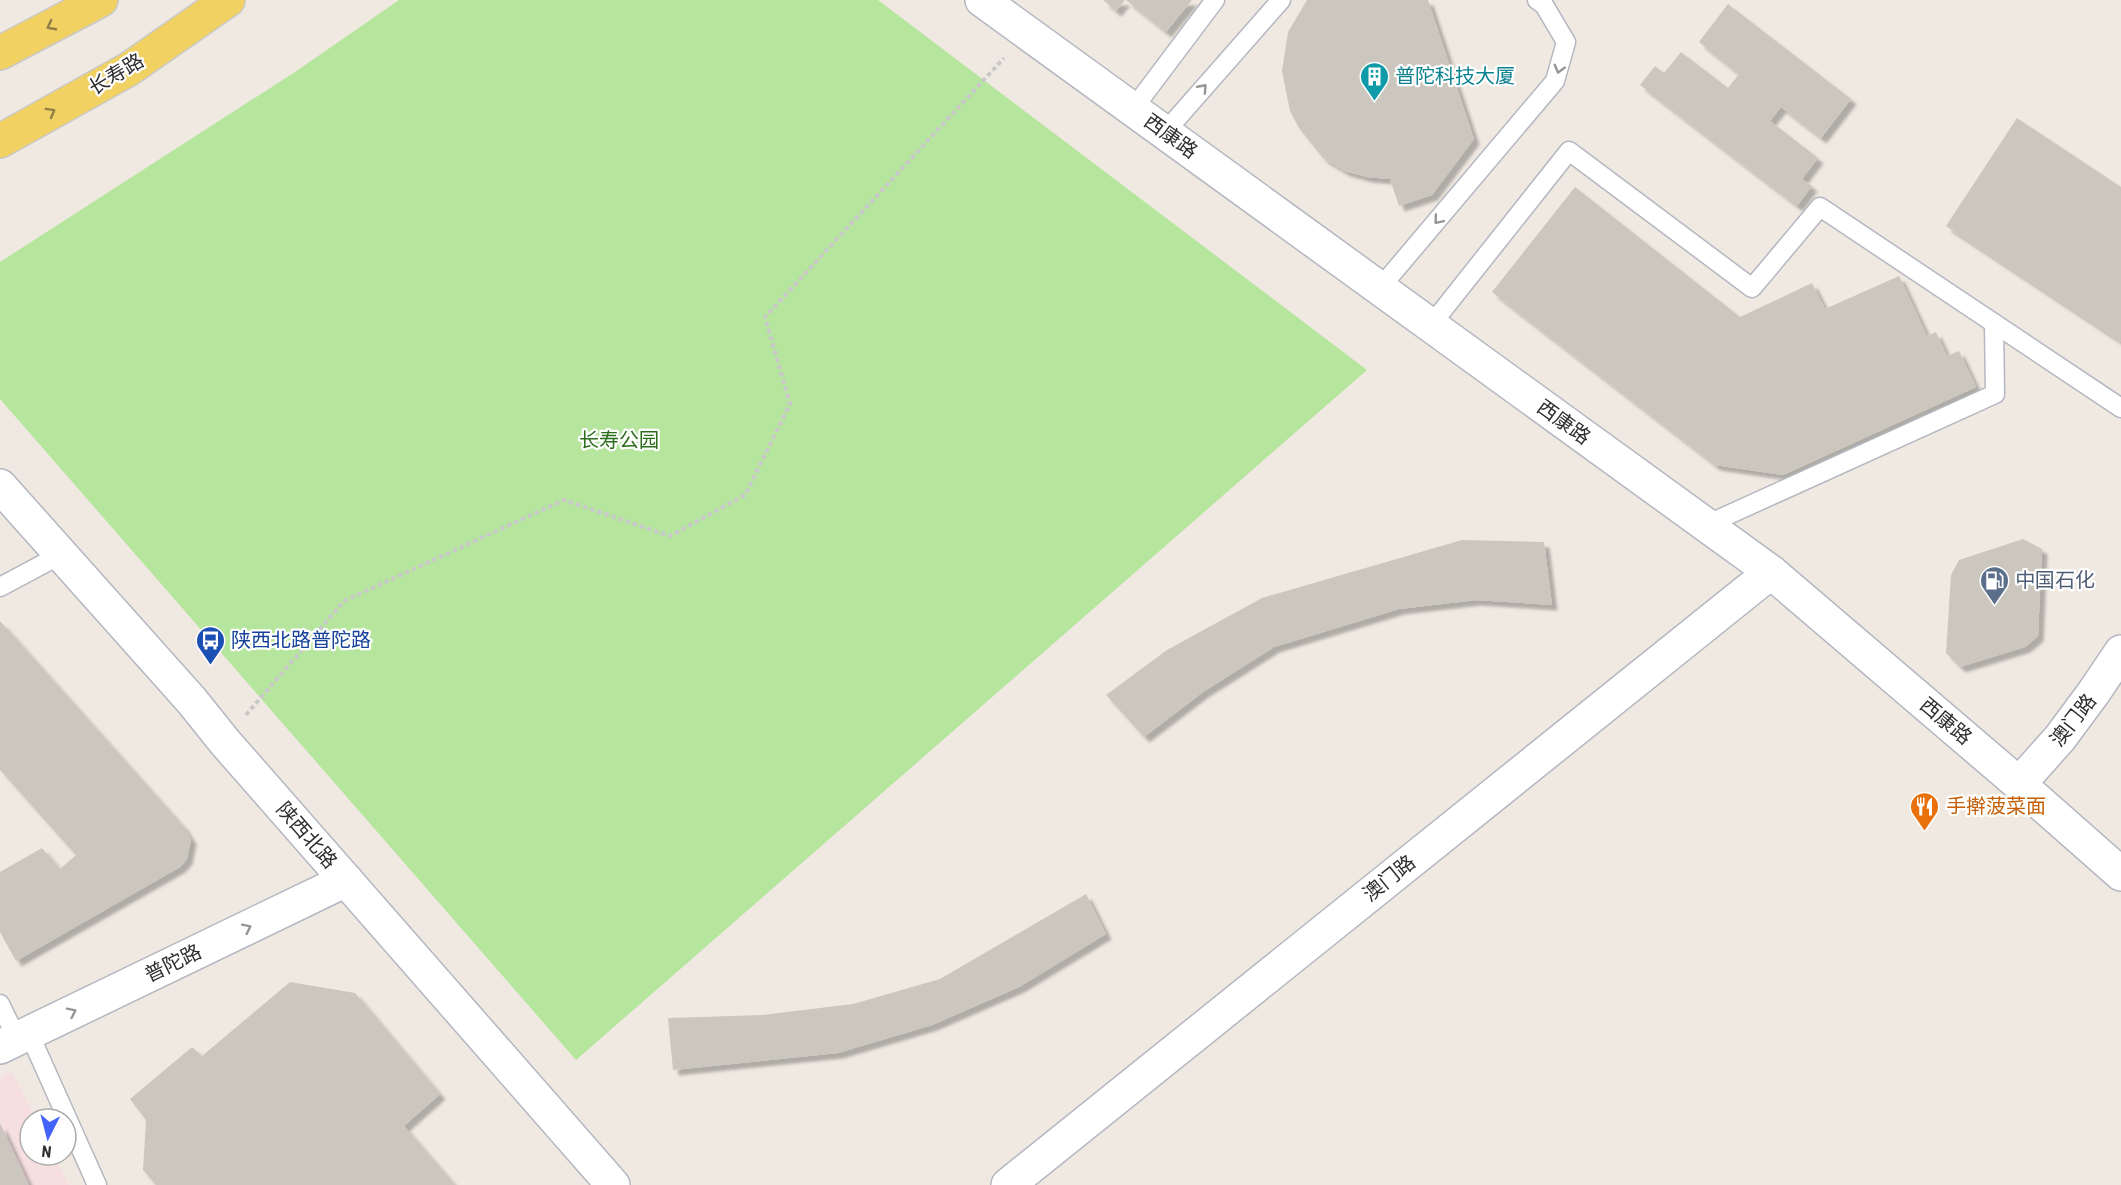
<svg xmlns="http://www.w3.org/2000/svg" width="2121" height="1185" viewBox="0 0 2121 1185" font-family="'Roboto Condensed','Noto Sans SC',sans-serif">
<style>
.medical{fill:#f5dfe0}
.green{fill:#b6e59e}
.building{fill:#cbc7bf;filter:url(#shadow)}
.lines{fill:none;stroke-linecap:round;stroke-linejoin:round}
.lane-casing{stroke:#b4b7c1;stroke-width:21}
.street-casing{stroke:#b4b7c1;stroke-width:36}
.primary-casing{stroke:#c9c9c9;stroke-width:36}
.path{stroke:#c9c9c9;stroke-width:4;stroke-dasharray:4.5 3;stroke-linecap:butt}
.lane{stroke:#fff;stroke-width:18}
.street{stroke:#fff;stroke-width:33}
.primary{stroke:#f2d163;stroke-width:33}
.oneway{stroke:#908048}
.oneway2{stroke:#969696}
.labels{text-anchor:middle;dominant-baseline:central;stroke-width:4.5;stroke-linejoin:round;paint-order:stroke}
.street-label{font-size:20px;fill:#2e2e2e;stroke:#fff}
.culture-label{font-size:20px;fill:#0d838f;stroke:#fff;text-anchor:start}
.park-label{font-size:20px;fill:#2c6e1b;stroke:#fff}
.service-label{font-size:20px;fill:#4e5e75;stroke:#fff;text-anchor:start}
.transit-label{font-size:20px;fill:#164399;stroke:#fff;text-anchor:start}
.food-label{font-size:20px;fill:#c56008;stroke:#fff;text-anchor:start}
</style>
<defs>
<filter id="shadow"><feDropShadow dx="5.5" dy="5.5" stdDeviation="1.5" flood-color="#0004"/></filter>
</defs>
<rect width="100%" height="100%" fill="#efe9e1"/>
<!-- medical -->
<polygon class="medical" points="12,1071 36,1119 30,1119 30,1155 54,1155 69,1185 0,1185 0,1077"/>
<!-- green -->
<polygon class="green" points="399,0 878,0 1367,370 576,1060 0,399 0,262 295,72"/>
<!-- building -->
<g class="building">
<polygon points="1103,0 1125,0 1116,11"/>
<polygon points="1126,0 1192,0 1166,32"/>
<polygon points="1307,0 1428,0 1474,139 1432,195 1399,206 1390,179 1367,177 1345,171 1323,158 1299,128 1290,111 1282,71 1288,32"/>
<polygon points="1728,4 1851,99 1821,138 1781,107 1770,121 1818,158 1802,179 1812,186 1797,206 1640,85 1655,66 1664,73 1681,52 1728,88 1739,74 1699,42"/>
<polygon points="2017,118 2121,187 2121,342 1946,226"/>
<polygon points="1575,187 1740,317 1812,283 1825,309 1899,276 1927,336 1936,332 1947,356 1959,351 1976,387 1783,475 1715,465 1492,292"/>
<polygon points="2023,539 2042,549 2038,636 2025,647 1960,667 1946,653 1951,575 1959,560"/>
<polygon points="1462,540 1544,542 1552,605 1476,600 1399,609 1274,647 1203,692 1144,737 1106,695 1167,650 1262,598"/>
<polygon points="0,621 184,827 191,839 187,859 180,867 16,961 0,932 0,872 42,848 60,869 76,855 0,770"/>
<polygon points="1086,894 1106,934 1019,987 932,1025 838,1053 673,1070 668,1018 762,1015 853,1004 940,979"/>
<polygon points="290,982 355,993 440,1094 404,1126 455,1185 156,1185 143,1170 146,1120 130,1099 192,1047 202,1056"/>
<polygon points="0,1123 29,1185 0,1185"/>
</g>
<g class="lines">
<defs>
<g id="lane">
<polyline points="1133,109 1215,0"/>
<polyline points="1165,132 1281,0"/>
<polyline points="1380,288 1555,81 1566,42 1544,5 1537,0"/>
<polyline points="1431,325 1569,151 1752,288 1820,207 2121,408"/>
<polyline points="1706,525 1995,394 1994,323"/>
<polyline points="0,587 60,555"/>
<polyline points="0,1004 17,1039"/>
<polyline points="29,1033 97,1185"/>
</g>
<g id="street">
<polyline points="982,0 1771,572 2019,784 2121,874"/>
<polyline points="0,486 192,701 224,741 613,1185"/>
<polyline points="2019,784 2060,738 2094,692 2121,652"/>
<polyline points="0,1047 346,880"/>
<polyline points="1008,1185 1771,572"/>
</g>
<g id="primary">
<polyline points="0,53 101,0"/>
<polyline points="0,141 129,69 228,0"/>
</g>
</defs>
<!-- lane casing -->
<use href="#lane" class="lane-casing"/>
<!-- street casing -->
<use href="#street" class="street-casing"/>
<!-- primary casing -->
<use href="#primary" class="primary-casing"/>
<!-- path -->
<polyline class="path" points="246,715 344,601 564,500 670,536 745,495 790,404 765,317 1004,58"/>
<!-- lane -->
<use href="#lane" class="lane"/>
<!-- street -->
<use href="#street" class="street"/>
<!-- primary -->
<use href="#primary" class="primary"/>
</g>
<!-- one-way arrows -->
<defs><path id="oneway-chevron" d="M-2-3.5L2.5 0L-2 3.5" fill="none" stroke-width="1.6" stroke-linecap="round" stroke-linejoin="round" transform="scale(1.5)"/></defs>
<g class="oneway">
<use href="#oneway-chevron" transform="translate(51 26) rotate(152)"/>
<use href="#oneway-chevron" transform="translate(51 112) rotate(-29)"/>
</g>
<g class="oneway2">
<use href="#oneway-chevron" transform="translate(1559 69) rotate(105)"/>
<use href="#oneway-chevron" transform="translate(1203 88) rotate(-48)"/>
<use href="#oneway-chevron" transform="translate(1438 220) rotate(130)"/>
<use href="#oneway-chevron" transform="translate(247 928) rotate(-26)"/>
<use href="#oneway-chevron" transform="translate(72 1012) rotate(-26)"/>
</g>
<!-- icons -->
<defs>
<symbol id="building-pin" viewBox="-11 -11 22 30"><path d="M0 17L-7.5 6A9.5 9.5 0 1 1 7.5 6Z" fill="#0f9aa8" stroke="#fff"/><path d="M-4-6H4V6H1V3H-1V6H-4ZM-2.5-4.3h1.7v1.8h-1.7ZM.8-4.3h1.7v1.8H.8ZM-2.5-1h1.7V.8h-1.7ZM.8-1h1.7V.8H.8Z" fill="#fff"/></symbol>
<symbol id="fuel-pin" viewBox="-11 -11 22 30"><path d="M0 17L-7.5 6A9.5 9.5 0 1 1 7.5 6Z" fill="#5c6f8a" stroke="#fff"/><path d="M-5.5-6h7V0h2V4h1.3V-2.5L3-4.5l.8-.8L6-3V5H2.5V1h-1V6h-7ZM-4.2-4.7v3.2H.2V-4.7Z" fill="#fff"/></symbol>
<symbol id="bus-pin" viewBox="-11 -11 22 30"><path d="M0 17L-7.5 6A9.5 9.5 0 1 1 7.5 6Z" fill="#1a4fb4" stroke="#fff"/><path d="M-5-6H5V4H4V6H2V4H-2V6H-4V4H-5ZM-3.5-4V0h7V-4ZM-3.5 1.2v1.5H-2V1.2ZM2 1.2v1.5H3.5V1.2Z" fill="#fff"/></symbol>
<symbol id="restaurant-pin" viewBox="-11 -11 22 30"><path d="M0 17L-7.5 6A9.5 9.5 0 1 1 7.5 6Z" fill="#e8710a" stroke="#fff"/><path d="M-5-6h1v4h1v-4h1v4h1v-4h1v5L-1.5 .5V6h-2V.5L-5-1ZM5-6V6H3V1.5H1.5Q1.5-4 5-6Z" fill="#fff"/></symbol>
</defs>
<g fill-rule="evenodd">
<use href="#building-pin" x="1358" y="60" width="33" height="45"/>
<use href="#fuel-pin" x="1978" y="564" width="33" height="45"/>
<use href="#bus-pin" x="194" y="624" width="33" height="45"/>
<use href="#restaurant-pin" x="1908" y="790" width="33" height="45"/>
</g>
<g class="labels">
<!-- street labels -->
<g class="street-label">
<text transform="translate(116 74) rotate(-31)">长寿路</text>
<text transform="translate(1171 136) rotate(36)">西康路</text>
<text transform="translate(1564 422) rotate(36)">西康路</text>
<text transform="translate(2073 720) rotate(-52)">澳门路</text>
<text transform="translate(1946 721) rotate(40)">西康路</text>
<text transform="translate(307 835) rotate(49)">陕西北路</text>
<text transform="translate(1389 878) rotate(-39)">澳门路</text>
<text transform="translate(173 963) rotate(-26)">普陀路</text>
</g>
<!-- culture labels -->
<g class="culture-label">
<text x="1395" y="76">普陀科技大厦</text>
</g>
<!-- park labels -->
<g class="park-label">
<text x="619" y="440">长寿公园</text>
</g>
<!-- service labels -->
<g class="service-label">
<text x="2015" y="580">中国石化</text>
</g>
<!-- transit labels -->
<g class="transit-label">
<text x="231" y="640">陕西北路普陀路</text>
</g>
<!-- food labels -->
<g class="food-label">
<text x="1946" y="806">手擀菠菜面</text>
</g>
</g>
<!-- north arrow -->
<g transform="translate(48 1137) rotate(186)"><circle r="28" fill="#ffffff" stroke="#ababab" stroke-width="1.5"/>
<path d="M0-4.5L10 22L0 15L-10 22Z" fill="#4264fb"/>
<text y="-9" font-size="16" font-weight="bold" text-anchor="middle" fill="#2e2e2e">N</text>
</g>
</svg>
